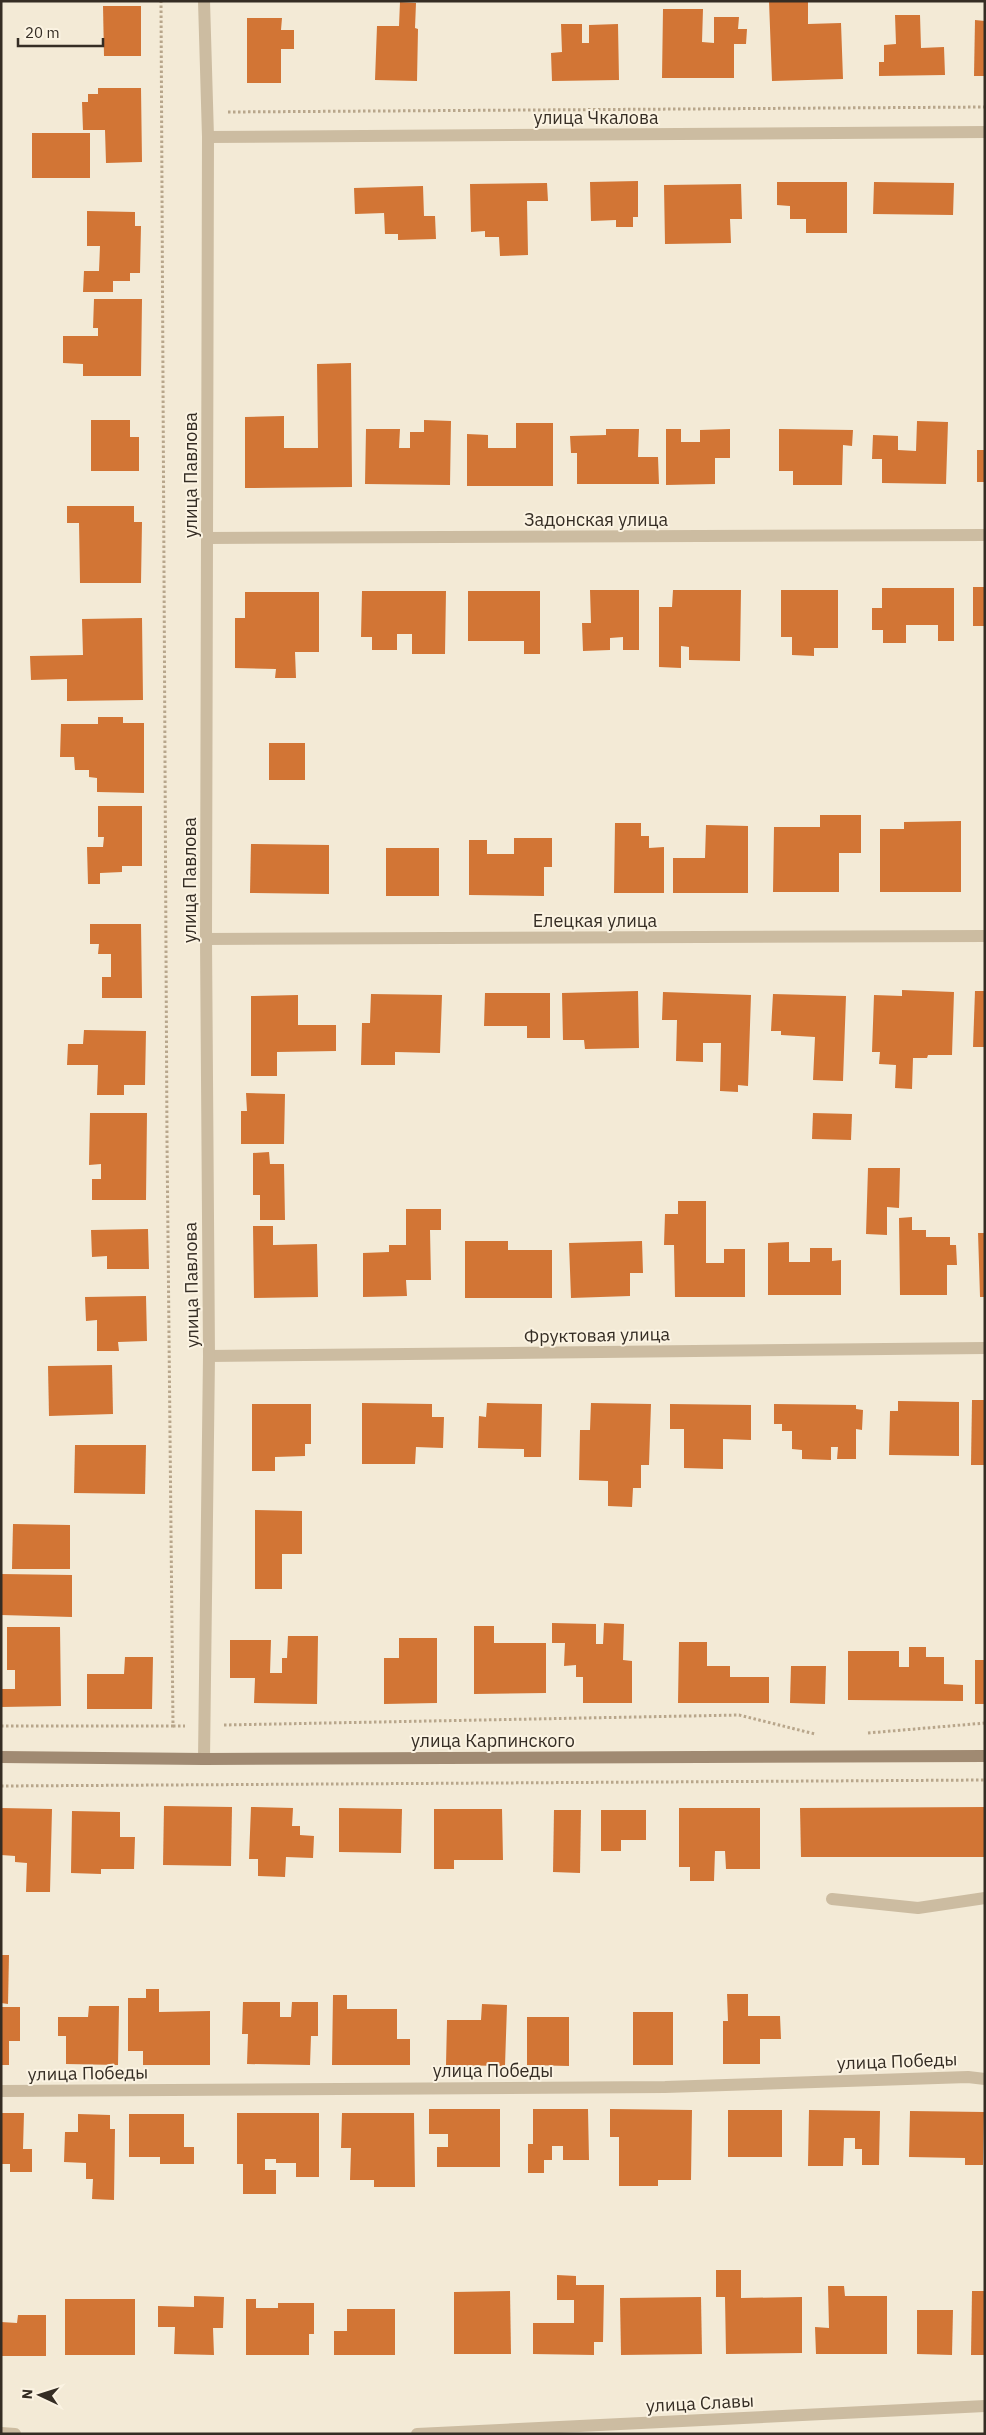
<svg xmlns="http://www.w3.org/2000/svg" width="986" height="2435" viewBox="0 0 986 2435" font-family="'IBM Plex Sans',sans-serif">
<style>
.building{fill:#d27535}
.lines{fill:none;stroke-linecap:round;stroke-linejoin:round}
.path{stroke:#b8a68b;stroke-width:3;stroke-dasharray:2.5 2.5;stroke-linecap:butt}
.lane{stroke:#ccbca1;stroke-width:12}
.street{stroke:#ccbca1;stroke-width:12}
.secondary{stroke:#a08a72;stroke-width:12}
.labels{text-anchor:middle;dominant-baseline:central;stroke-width:4;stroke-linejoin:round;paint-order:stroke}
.street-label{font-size:18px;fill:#352d24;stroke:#fbf3e2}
</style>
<rect width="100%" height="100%" fill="#f3ead6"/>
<!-- building -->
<g class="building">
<polygon points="769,1 808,1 808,24 841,23 843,79 772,81"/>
<polygon points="400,2 416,3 415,28 418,29 417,81 375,80 377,26 399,26"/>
<polygon points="103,6 141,6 141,56 104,56"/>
<polygon points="663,9 703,9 702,42 714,43 714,17 739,17 738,29 747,29 746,44 734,44 734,78 662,78"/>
<polygon points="895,15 920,15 921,48 944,47 945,75 879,76 879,62 884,62 884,45 896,44"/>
<polygon points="247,18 282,18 281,30 294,30 294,49 281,49 281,83 247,83"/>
<polygon points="975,20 985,21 985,76 974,76"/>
<polygon points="561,24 582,24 582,43 589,43 589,25 618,24 619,80 552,81 551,53 562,52"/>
<polygon points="98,88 141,88 142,162 106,163 105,130 83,130 82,102 88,102 88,94 98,94"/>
<rect x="32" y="133" width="58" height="45"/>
<polygon points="638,181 638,217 633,217 633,227 616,227 616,220 591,221 590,182"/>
<polygon points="777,182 847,182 847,233 806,233 806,219 790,219 790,206 777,205"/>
<polygon points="874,182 954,183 953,215 873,214"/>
<polygon points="547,183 548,201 527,201 528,255 500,256 499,237 485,237 485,231 471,232 470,184"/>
<polygon points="741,184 742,219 730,219 731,243 665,244 664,185"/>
<polygon points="423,186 424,216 435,216 436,239 398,240 398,234 385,234 384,213 355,214 354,188"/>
<polygon points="87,211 135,212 135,226 141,226 140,273 130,273 130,281 113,281 113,292 83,292 84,271 99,271 100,246 87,246"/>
<polygon points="94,299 142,299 141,376 83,376 83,364 63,363 63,336 98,336 98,328 93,328"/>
<polygon points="351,363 352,487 245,488 245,417 284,416 284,448 318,448 317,364"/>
<polygon points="91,420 130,420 130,437 139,437 139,471 91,471"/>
<polygon points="424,420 451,421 450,485 365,484 366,429 400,429 399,448 410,448 410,432 424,432"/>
<polygon points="917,421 948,422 946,484 882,483 882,459 872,459 873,435 898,436 898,450 916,451"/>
<polygon points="516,423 553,423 553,486 467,486 467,434 488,435 488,448 516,448"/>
<polygon points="606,429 639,429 638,457 658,457 659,484 577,484 577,453 571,453 570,436 606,435"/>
<polygon points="666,429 681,429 681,442 700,442 700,430 730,429 730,458 715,458 715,484 666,485"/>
<polygon points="779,429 853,430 852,446 843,445 842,485 793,485 793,471 779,471"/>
<rect x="977" y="450" width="8" height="32"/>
<polygon points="67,506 134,506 134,522 142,522 141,583 80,583 79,523 67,523"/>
<rect x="973" y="587" width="12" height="39"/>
<polygon points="882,588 954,588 954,641 938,641 938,625 906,625 906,643 883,643 883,630 872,630 872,608 882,608"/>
<polygon points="590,590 639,590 639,650 623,650 623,637 610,638 610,650 583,651 582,623 591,623"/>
<polygon points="673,590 741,590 740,661 689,660 689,647 681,646 681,668 659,667 659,607 672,607"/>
<polygon points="781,590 838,590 838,648 814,648 814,656 792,655 792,637 781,637"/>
<polygon points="362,591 446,591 445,654 412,654 412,634 397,634 397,650 372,650 372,637 361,637"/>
<polygon points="468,591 540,591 540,654 524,654 524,641 468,641"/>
<polygon points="245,592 319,592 319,652 295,652 296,678 275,678 276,669 235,668 235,618 245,618"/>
<polygon points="142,618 143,700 67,701 67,679 31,680 30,656 83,655 82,619"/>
<polygon points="98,717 123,717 123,723 144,723 144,793 97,792 97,778 89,777 89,770 75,770 74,757 60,757 61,724 98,724"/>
<rect x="269" y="743" width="36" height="37"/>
<polygon points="98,806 142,806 142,866 122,866 122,872 100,873 100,884 88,884 87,847 103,847 104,837 98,837"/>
<polygon points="820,815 861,815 861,853 839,853 839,892 773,892 774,827 820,827"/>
<polygon points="961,821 961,892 880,892 880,829 904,829 904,822"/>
<polygon points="615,823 641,823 641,836 649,836 649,848 664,847 664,893 614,893"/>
<polygon points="706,825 748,826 748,893 673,893 673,858 705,858"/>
<polygon points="514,838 552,838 552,867 544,867 544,896 469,895 469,840 487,840 487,854 514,854"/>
<polygon points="251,844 329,845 329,894 250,893"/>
<rect x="386" y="848" width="53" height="48"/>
<polygon points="90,924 141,924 142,998 102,998 102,977 111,977 111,954 98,954 99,944 90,944"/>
<polygon points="902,990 954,992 952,1055 928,1055 927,1058 913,1058 912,1089 895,1088 896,1065 879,1064 880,1052 872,1052 874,995 902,996"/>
<polygon points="638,991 639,1048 585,1049 584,1040 563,1040 562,993"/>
<polygon points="975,991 985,991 985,1047 973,1047"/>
<polygon points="663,992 751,995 748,1086 738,1085 738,1092 720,1091 721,1043 703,1043 703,1062 676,1061 677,1020 662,1020"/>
<polygon points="485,993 550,993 550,1038 527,1038 527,1026 484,1026"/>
<polygon points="371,994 442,995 440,1053 395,1052 395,1065 361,1065 362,1023 370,1023"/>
<polygon points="773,994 846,996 843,1081 813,1080 815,1037 781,1035 781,1031 771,1031"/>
<polygon points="298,995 298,1025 336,1025 336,1051 277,1052 277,1076 251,1076 251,996"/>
<polygon points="84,1030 146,1031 145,1085 124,1085 124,1095 97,1095 98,1065 67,1065 68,1044 83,1044"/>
<polygon points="246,1093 285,1094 284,1144 241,1144 241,1111 247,1111"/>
<polygon points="90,1113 147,1113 146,1200 92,1200 92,1179 101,1179 101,1164 89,1165"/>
<polygon points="813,1113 852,1114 851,1140 812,1139"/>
<polygon points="269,1152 270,1164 284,1164 285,1220 260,1220 260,1195 253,1195 253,1153"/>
<polygon points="868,1168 900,1168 899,1208 887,1207 887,1235 866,1234"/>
<polygon points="678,1201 706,1201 706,1263 724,1263 724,1249 745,1249 745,1297 675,1297 674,1245 664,1245 665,1214 678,1214"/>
<polygon points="406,1209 441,1209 441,1230 430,1230 431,1280 406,1280 407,1296 363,1297 363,1253 389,1252 389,1245 406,1245"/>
<polygon points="912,1217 912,1230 926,1230 926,1237 950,1237 950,1245 956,1245 957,1265 947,1265 947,1295 900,1295 899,1218"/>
<polygon points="253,1226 273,1226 273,1245 317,1244 318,1297 254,1298"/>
<polygon points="148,1229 149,1269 107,1269 107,1256 92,1257 91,1230"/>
<polygon points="978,1233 985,1233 985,1297 980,1297"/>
<polygon points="465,1241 508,1241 508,1250 552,1250 552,1298 465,1298"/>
<polygon points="642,1241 643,1273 630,1273 630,1296 571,1298 569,1243"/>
<polygon points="789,1242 789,1262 810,1262 810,1248 832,1248 832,1261 841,1260 841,1295 768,1295 768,1243"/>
<polygon points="146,1296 147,1341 118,1342 119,1351 97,1351 97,1320 86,1321 85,1297"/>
<polygon points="112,1365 113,1414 49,1416 48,1366"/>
<polygon points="972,1400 985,1400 985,1465 971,1465"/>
<polygon points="898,1401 959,1402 959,1456 889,1455 890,1411 898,1411"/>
<polygon points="362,1403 432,1404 432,1417 444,1417 443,1448 416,1447 415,1464 362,1464"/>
<polygon points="487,1403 542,1404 541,1457 524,1457 524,1449 478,1448 479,1416 486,1417"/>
<polygon points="591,1403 651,1404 649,1465 641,1465 641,1488 633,1488 632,1507 608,1506 608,1481 579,1480 580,1430 590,1430"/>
<polygon points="252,1404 311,1404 311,1444 305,1444 305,1456 275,1457 275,1471 252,1471"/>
<polygon points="670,1404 751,1405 751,1440 723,1439 723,1469 684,1468 684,1429 670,1429"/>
<polygon points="774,1404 856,1405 856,1409 863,1410 862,1430 856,1429 856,1459 837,1459 838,1447 831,1447 831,1460 802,1459 802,1450 792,1449 792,1431 782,1431 782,1424 774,1424"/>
<polygon points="75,1445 146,1445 145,1494 74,1493"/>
<polygon points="255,1510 302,1511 302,1554 282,1554 282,1589 255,1589"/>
<polygon points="13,1524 70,1525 70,1569 12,1569"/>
<polygon points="1,1574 72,1575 72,1617 1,1615"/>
<polygon points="552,1623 596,1624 596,1644 603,1644 604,1623 624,1624 623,1660 632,1661 632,1703 583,1703 583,1677 576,1677 576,1665 564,1666 565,1643 552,1643"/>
<polygon points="474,1626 494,1626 494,1643 546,1643 546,1693 474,1694"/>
<polygon points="7,1627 60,1627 61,1706 1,1707 1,1689 15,1689 15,1670 7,1670"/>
<polygon points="288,1636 318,1636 317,1704 254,1703 255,1678 230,1678 230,1640 271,1640 270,1673 282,1673 282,1658 287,1658"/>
<polygon points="399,1638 437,1638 437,1703 384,1704 384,1658 399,1658"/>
<polygon points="679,1642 707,1642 707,1666 730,1666 730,1677 769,1677 769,1703 678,1703"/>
<polygon points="909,1647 926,1647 926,1657 944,1657 944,1684 963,1685 963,1701 848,1700 848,1651 899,1651 899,1667 909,1667"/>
<polygon points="125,1657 153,1657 152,1709 87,1709 87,1674 124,1674"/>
<rect x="975" y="1660" width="10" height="44"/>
<polygon points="791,1666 826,1666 825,1704 790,1703"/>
<polygon points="164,1806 232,1807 231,1866 163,1865"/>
<polygon points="251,1807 293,1808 292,1826 300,1826 300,1835 314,1836 313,1858 286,1857 285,1877 258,1876 258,1859 249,1859"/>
<polygon points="985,1807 985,1857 801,1857 800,1808"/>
<polygon points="1,1808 52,1809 50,1892 26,1892 27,1863 15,1862 15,1856 1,1855"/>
<polygon points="339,1808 402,1809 401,1853 339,1852"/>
<polygon points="679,1808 760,1808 760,1869 726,1869 725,1851 715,1851 714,1881 690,1881 690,1867 679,1867"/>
<polygon points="434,1809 502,1809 503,1860 454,1860 454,1869 434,1869"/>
<polygon points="554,1810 581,1810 580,1873 553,1872"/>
<polygon points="601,1810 646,1810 646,1840 621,1840 621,1851 601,1851"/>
<polygon points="72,1811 120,1812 120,1837 135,1837 134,1869 101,1869 101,1874 71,1873"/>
<polygon points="1,1955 9,1955 8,2004 1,2003"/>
<polygon points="146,1989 159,1989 159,2012 210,2011 210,2065 143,2065 143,2051 128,2051 128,1998 146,1998"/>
<polygon points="727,1994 748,1994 748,2016 780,2016 781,2039 760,2039 760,2064 723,2064 723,2021 728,2021"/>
<polygon points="333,1995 347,1995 347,2009 397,2009 397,2039 410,2039 410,2065 332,2065"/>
<polygon points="243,2002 280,2002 280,2017 291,2017 292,2002 318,2002 318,2036 311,2036 310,2065 247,2064 248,2034 242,2034"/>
<polygon points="482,2004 507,2005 505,2066 446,2065 447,2020 481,2020"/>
<polygon points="89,2006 119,2006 118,2065 66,2064 66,2036 58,2036 58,2017 88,2017"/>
<polygon points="1,2007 20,2007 20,2041 9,2041 9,2065 1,2065"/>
<rect x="633" y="2012" width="40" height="53"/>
<polygon points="527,2017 569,2017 569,2066 527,2065"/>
<polygon points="429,2109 500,2109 500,2167 437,2167 437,2147 448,2147 448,2134 429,2134"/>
<polygon points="533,2109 588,2109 589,2160 563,2160 563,2146 552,2146 552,2160 544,2160 544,2173 528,2173 528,2144 533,2144"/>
<polygon points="610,2109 692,2110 691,2180 658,2180 658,2186 619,2186 619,2137 610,2137"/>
<rect x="728" y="2110" width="54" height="47"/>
<polygon points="809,2110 880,2111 879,2165 862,2165 862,2149 855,2149 855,2138 844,2138 843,2166 808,2166"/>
<polygon points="910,2111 984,2112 983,2165 965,2165 965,2158 909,2157"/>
<polygon points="1,2113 24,2113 23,2149 32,2149 32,2172 10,2172 10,2164 1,2164"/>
<polygon points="237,2113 319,2113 319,2177 296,2177 296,2163 276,2163 276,2159 265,2159 265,2170 276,2170 276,2194 243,2194 243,2164 237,2164"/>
<polygon points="342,2113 414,2113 415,2187 374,2187 374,2180 350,2180 351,2148 341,2148"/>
<polygon points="78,2114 110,2115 110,2129 115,2129 114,2200 92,2199 93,2179 86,2179 86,2163 64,2162 65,2132 78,2132"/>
<polygon points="129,2114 184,2114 184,2147 194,2147 194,2164 160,2164 160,2157 129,2157"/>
<polygon points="716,2270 741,2270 741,2298 802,2297 802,2353 726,2354 725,2297 716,2297"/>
<polygon points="557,2275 576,2276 576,2285 604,2285 603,2342 594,2342 594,2355 533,2354 533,2323 574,2323 574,2300 557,2300"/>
<polygon points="828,2286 844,2286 845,2296 887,2296 887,2354 816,2354 815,2327 829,2328"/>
<polygon points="510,2291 511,2354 454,2354 454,2292"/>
<polygon points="972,2291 985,2291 985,2355 971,2355"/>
<polygon points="194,2296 224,2297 223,2328 213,2328 214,2355 174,2354 175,2327 158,2327 158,2306 194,2307"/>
<polygon points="701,2297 702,2354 621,2355 620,2298"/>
<rect x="65" y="2299" width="70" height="56"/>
<polygon points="246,2299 256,2299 256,2308 278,2308 278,2303 314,2303 314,2334 309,2334 309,2355 246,2355"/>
<polygon points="347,2309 395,2309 395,2355 334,2355 334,2331 347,2331"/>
<polygon points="917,2310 953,2310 952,2355 917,2354"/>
<polygon points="18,2315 46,2315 46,2356 1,2356 1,2322 17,2323"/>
</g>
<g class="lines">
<!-- path -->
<g class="path">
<polyline points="228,112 985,107"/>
<polyline points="224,1725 739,1715 815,1734"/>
<polyline points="1,1726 173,1726 167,1140 161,1"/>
<polyline points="173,1726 185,1726"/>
<polyline points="868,1733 985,1723"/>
<polyline points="1,1786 985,1780"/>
</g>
<!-- lane -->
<polyline class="lane" points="832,1899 918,1908 985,1898"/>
<!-- street -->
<g class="street">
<polyline points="208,137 985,132"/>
<polyline points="208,538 985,535"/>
<polyline points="206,939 985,936"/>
<polyline points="209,1356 985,1348"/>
<polyline points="204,1759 209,1356 206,939 208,137 204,1"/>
<polyline points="1,2091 665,2087 968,2077 985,2079"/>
<polyline points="1,2433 15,2434"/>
<polyline points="417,2434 985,2406"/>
</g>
<!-- secondary -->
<polyline class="secondary" points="1,1757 204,1759 985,1756"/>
</g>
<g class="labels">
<!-- street labels -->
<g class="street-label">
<text x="596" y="117">улица Чкалова</text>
<text transform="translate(190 475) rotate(-90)">улица Павлова</text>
<text x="596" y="519">Задонская улица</text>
<text transform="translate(189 880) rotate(-90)">улица Павлова</text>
<text x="595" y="920">Елецкая улица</text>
<text transform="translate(191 1285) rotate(-91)">улица Павлова</text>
<text transform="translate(597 1335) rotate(-1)">Фруктовая улица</text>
<text x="493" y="1740">улица Карпинского</text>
<text transform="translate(897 2061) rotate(-2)">улица Победы</text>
<text x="493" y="2070">улица Победы</text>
<text transform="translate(88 2073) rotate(-1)">улица Победы</text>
<text transform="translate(700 2403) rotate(-3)">улица Славы</text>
</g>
</g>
<!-- border -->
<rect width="986" height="2435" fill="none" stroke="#352d24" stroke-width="5"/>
<!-- north arrow -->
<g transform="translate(40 2395) rotate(274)" stroke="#fbf3e2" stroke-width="4" paint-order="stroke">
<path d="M0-4L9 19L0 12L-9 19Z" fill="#352d24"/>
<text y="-8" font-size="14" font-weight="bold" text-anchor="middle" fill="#352d24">N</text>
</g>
<!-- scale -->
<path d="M18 38v8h85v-8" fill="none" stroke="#352d24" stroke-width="2.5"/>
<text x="25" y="38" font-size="15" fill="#352d24" stroke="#fbf3e2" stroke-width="4" paint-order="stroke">20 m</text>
</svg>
